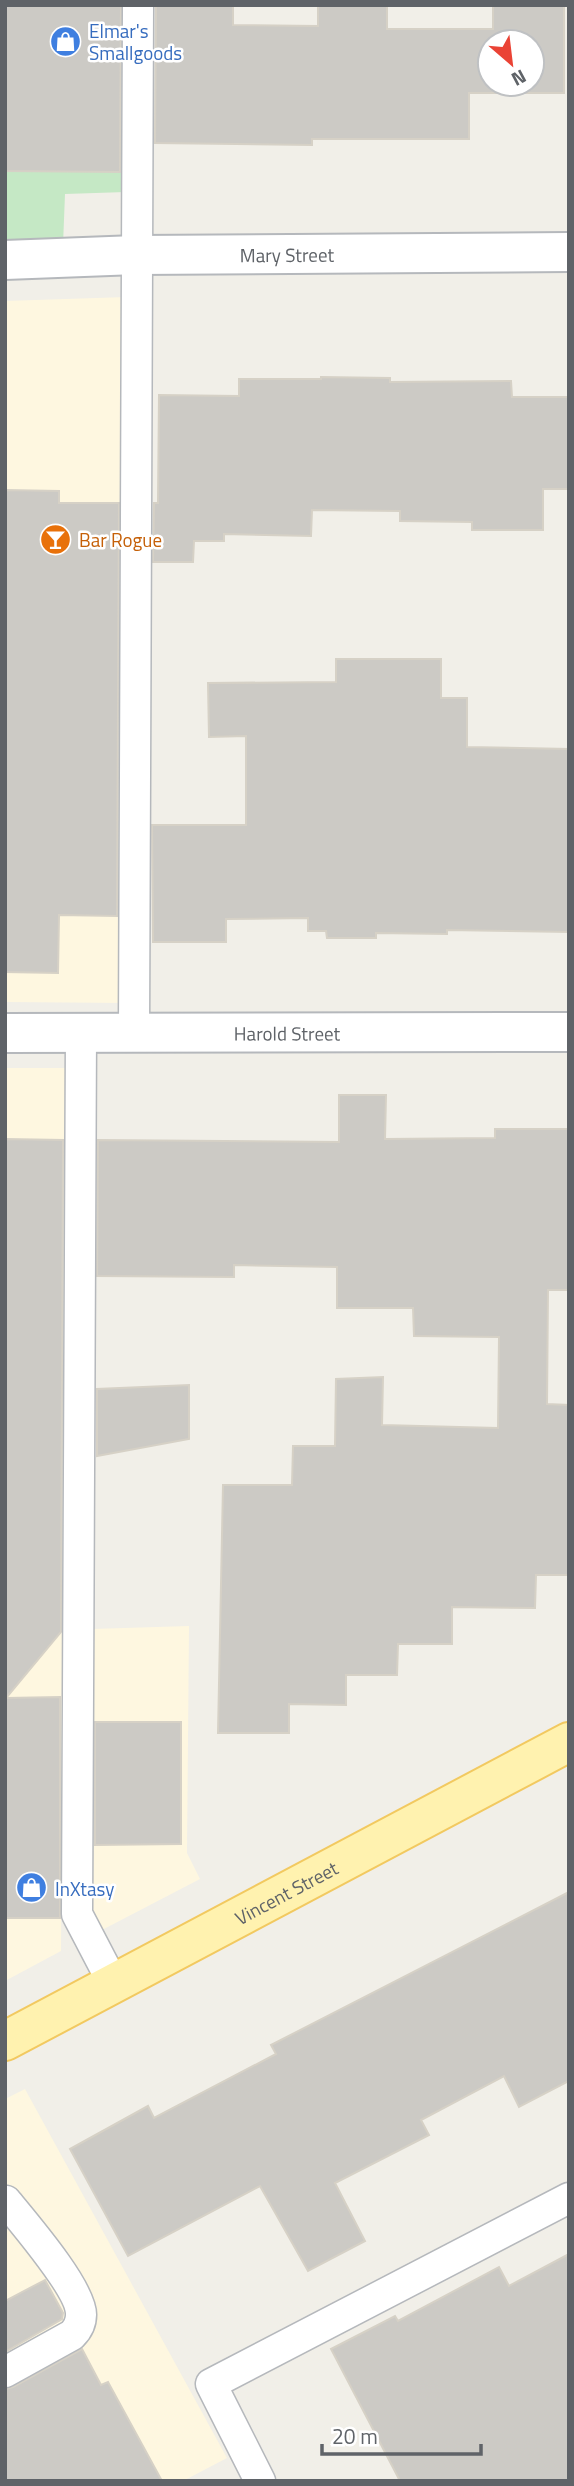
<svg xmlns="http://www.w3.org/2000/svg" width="574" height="2486" viewBox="0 0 574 2486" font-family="'Titillium Web',sans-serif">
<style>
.commercial{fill:#fef7e0}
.green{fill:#c5e8c5}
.building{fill:#cccac5;stroke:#d6d1c6;stroke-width:2;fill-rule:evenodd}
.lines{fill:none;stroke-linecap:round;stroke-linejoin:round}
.service-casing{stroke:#b5b8bc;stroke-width:33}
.minor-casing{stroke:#b5b8bc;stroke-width:42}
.primary-casing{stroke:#f2c960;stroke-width:42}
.service{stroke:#fff;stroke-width:30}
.minor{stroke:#fff;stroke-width:38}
.primary{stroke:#fff2af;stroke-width:38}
.labels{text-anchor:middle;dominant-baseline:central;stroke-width:5;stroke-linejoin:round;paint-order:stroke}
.shop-label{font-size:19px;fill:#366cbe;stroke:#fff;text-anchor:start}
.street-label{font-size:19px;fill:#5f6368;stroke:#fff}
.food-label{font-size:19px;fill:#c56008;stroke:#fff;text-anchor:start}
</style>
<rect width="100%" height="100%" fill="#f1efe8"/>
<!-- commercial -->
<g class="commercial">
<polygon points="127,297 126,1003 5,1002 5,301"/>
<polygon points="5,1068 68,1068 64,1288 61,1951 5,1981"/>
<polygon points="189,1626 187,1853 200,1879 102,1930 89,1904 92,1629"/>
<polygon points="25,2089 227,2458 183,2481 5,2481 5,2099"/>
</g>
<!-- green -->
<polygon class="green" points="5,171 127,172 126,192 65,194 63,245 5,247"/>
<!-- building -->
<g class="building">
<polygon points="5,5 121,5 120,172 5,171"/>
<path d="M156 5H233V25L318 26V5H387V29H493V5H564V93H469V139H312V145L155 143ZM490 42H532V84H490Z"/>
<polygon points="321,377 390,378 390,382 511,381 512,397 569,397 569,489 543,489 543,530 472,530 472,522 400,521 400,511 312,510 311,536 224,534 224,541 194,541 193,562 153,562 154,503 158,503 159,395 239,396 239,379 321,379"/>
<polygon points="5,490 59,491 59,503 119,503 117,916 59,915 58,973 5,972"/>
<polygon points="336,659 441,659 441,698 467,698 467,747 569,749 569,932 447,930 447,934 376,933 376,938 327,938 326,931 308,931 308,918 226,919 226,942 153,942 152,825 246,825 246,736 209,737 208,683 336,682"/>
<polygon points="339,1095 386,1095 385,1139 495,1138 495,1129 569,1129 569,1290 548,1290 547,1404 569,1405 569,1575 536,1575 535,1608 452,1607 452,1644 398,1644 397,1675 346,1675 346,1705 289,1704 289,1733 218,1733 223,1485 292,1485 293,1446 335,1446 336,1379 383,1377 382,1425 498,1428 499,1337 414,1336 413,1308 337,1308 337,1267 234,1265 234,1277 97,1276 98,1140 339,1142"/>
<polygon points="5,1139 63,1140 61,1632 6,1698 60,1697 60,1918 5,1918"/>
<polygon points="189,1385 189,1439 97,1456 97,1389"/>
<polygon points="95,1722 181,1722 181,1844 95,1845"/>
<polygon points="569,1892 569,2081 519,2107 504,2076 421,2120 429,2135 335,2183 365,2241 308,2271 260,2186 128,2256 70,2149 148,2106 154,2118 276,2054 271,2045"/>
<polygon points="569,2254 569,2481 400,2481 331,2349 395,2316 398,2321 499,2267 509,2286"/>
<polygon points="45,2280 63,2313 62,2319 5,2352 5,2301"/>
<polygon points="82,2349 101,2385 108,2382 162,2481 5,2481 5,2389 13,2387"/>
</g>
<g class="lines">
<defs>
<g id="service">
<polyline points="81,1033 77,1914 113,1983"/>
<polyline points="134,1033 138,5"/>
<path d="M5 2372 72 2335C78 2329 81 2323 81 2315 82 2290 23 2222 6 2201"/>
<polyline points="260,2481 211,2384 569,2198"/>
</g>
<g id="minor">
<path id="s1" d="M5 260 136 255 569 252"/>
<path id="s2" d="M5 1033 569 1032"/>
</g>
<g id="primary">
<path id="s3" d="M5 2041 569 1742"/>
</g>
</defs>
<!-- service casing -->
<use href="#service" class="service-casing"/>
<!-- minor casing -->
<use href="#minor" class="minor-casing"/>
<!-- primary casing -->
<use href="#primary" class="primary-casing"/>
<!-- service -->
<use href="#service" class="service"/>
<!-- minor -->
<use href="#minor" class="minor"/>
<!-- primary -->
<use href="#primary" class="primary"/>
</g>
<!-- icons -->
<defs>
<symbol id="shop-disc" viewBox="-11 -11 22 22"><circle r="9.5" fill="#3f7fe0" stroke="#fff"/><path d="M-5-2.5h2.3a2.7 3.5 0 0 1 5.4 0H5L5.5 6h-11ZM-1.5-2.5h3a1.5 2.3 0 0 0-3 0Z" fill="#fff"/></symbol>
<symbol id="bar-disc" viewBox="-11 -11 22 22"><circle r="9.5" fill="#e8710a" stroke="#fff"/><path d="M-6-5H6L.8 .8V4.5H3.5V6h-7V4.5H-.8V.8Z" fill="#fff"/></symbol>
</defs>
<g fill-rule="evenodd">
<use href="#shop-disc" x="48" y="24" width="35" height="35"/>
<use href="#bar-disc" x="38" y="522" width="35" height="35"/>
<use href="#shop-disc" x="14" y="1870" width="35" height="35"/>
</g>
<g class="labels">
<!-- shop labels -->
<g class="shop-label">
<text x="89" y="30">Elmar's<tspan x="89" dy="22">Smallgoods</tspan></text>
<text x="55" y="1888">InXtasy</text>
</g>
<!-- street labels -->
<g class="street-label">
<text stroke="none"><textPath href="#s1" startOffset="282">Mary Street</textPath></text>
<text stroke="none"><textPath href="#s2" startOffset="282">Harold Street</textPath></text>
<text stroke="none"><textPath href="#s3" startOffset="318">Vincent Street</textPath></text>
</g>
<!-- food labels -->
<g class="food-label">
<text x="79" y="539">Bar Rogue</text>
</g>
</g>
<!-- border -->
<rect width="574" height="2486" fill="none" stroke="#5f6368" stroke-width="14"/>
<!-- north arrow -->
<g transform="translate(511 63) rotate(152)"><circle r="33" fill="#ffffff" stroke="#bfc1c3" stroke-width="2"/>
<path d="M0-5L12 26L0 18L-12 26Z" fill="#ea4335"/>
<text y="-10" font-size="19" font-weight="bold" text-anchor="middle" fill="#5f6368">N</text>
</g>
<!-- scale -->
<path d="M322 2444v10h159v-10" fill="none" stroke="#5f6368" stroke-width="3.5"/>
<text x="332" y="2444" font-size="21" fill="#5f6368" stroke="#ffffff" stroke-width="5" paint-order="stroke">20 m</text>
</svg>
